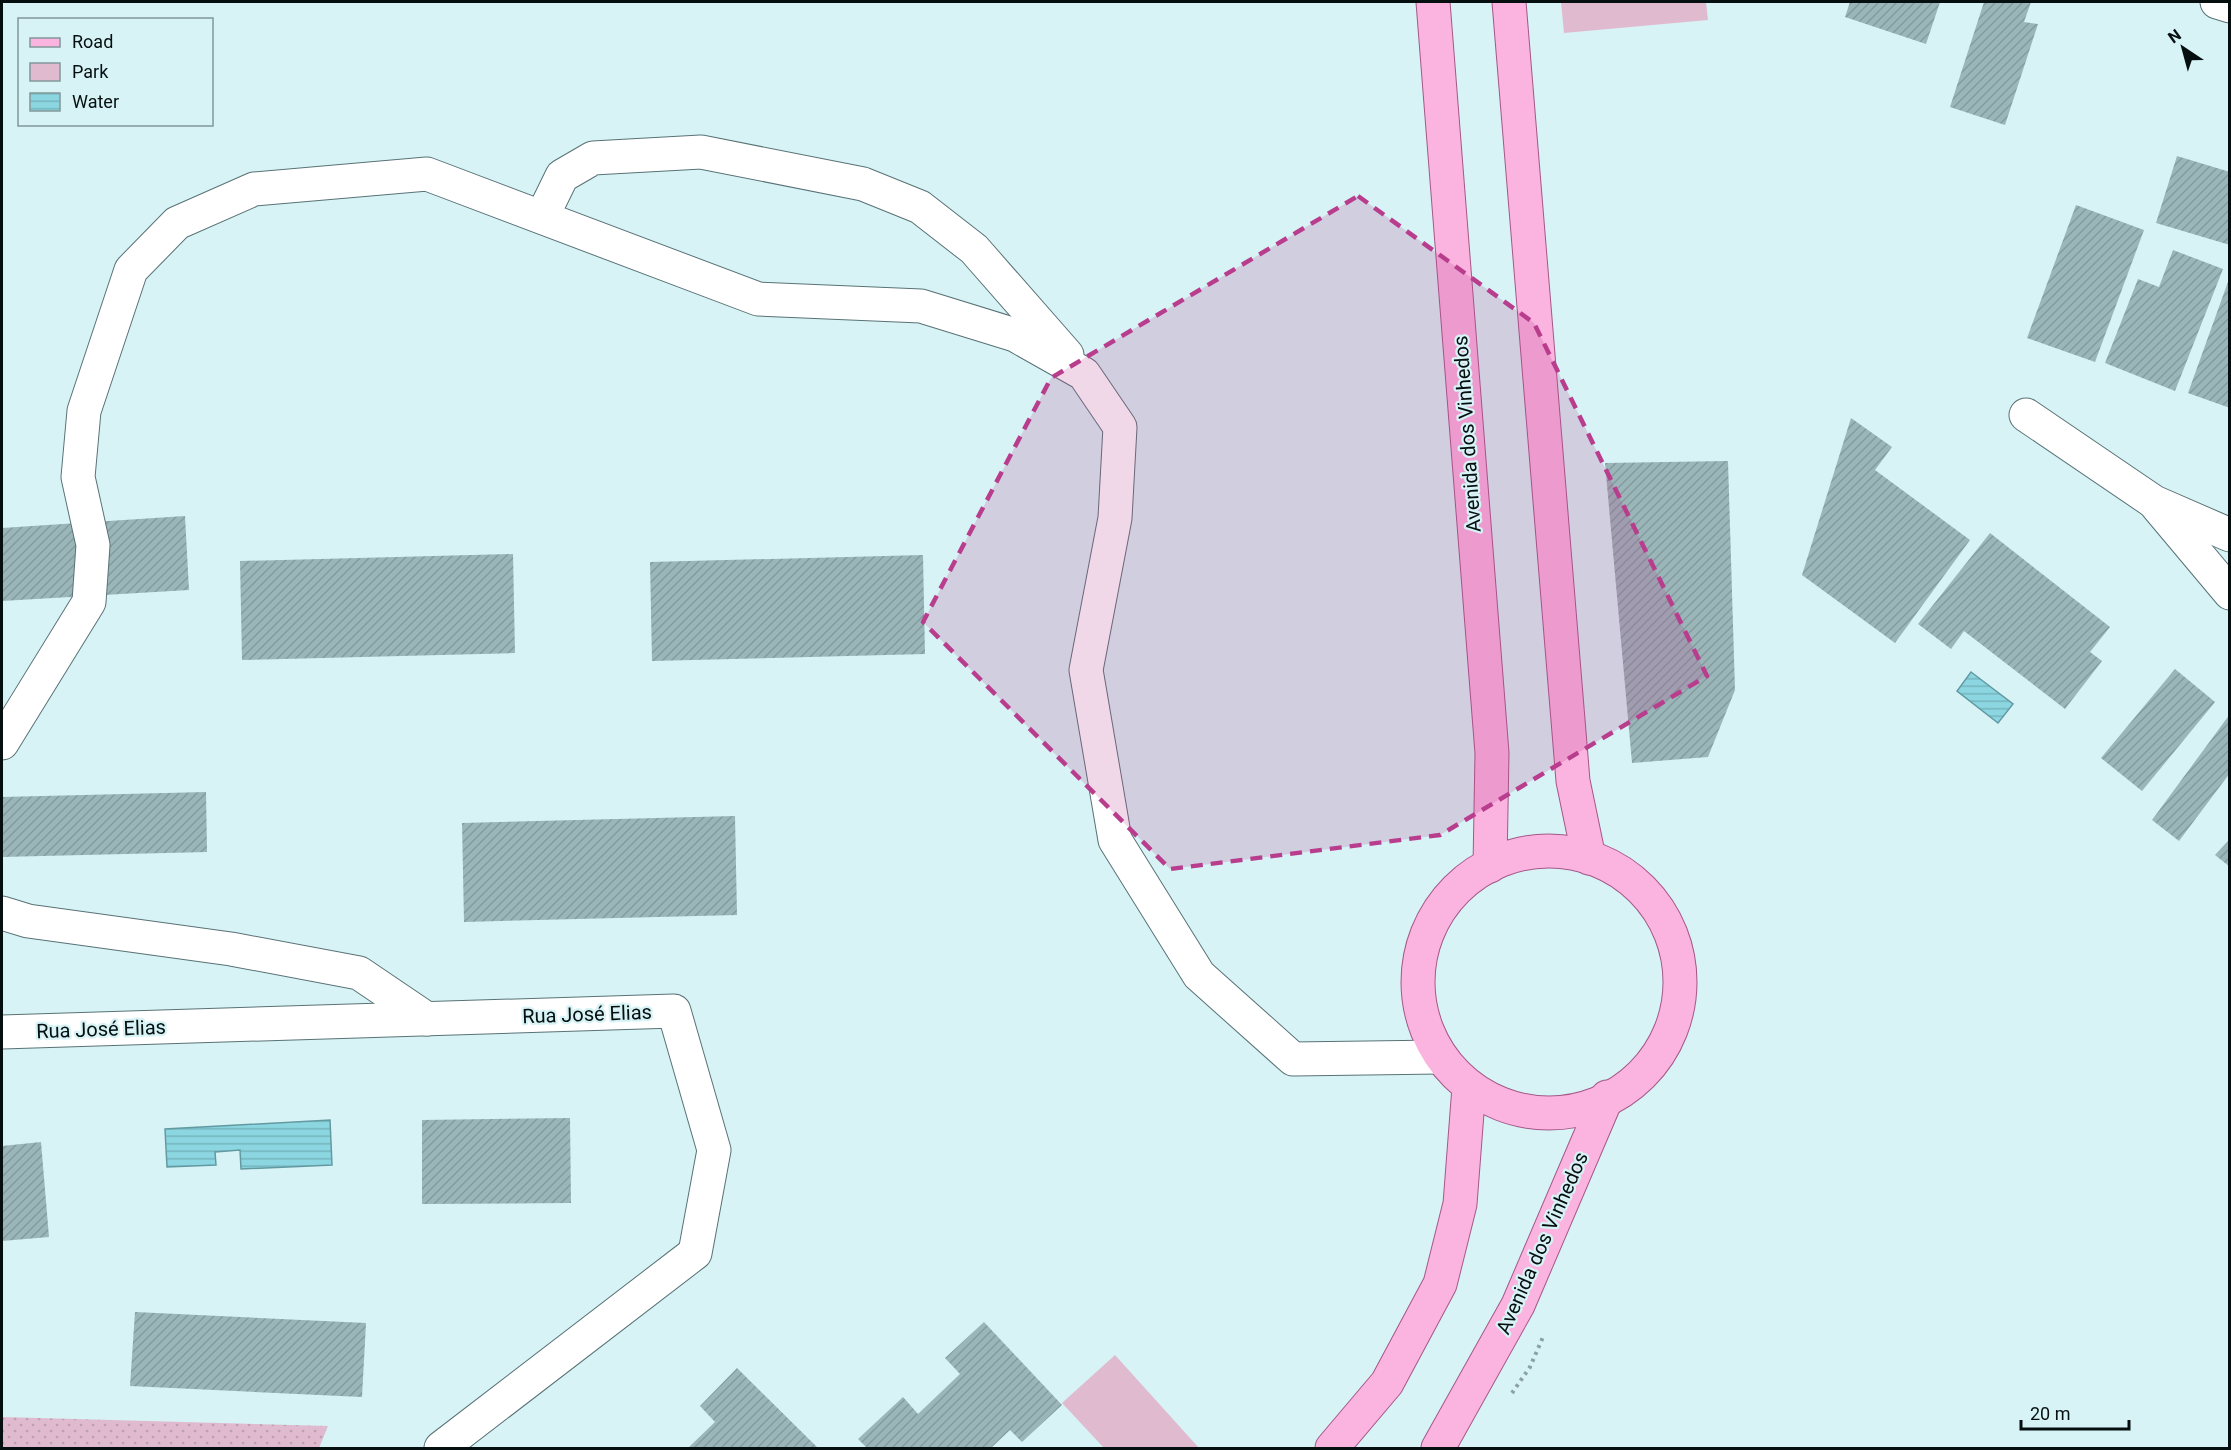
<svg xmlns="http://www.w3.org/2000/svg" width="2231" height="1450" viewBox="0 0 2231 1450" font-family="Roboto,sans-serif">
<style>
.grass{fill:url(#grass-dots)}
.park{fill:#e0bbcf}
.water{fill:url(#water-rules);stroke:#639aa2;stroke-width:1.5}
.building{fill:url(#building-hatch)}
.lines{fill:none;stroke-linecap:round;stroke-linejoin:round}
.minor-casing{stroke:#597276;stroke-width:35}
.major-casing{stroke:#a45888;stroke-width:35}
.path{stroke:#8ca1a3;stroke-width:4;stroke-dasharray:3 4.5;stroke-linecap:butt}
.minor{stroke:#fff;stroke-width:33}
.major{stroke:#fbb3df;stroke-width:33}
.marked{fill:#b93d8d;fill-opacity:0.2;stroke:#b93d8d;stroke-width:4.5;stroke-dasharray:12 8;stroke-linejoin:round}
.labels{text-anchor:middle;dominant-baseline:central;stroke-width:4.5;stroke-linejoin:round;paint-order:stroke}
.street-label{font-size:20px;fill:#060f10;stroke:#d7f3f6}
</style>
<defs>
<pattern id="grass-dots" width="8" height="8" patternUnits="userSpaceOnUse" patternTransform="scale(1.5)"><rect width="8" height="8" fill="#e0bbcf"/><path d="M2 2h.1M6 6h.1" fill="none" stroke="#bfa0b1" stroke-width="1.8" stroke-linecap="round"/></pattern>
<pattern id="water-rules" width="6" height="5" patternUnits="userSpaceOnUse" patternTransform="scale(1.5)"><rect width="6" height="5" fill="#8bd6e0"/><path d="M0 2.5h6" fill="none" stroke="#76b6bf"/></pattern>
<pattern id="building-hatch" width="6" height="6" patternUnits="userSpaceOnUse" patternTransform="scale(1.5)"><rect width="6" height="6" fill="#9bb6b9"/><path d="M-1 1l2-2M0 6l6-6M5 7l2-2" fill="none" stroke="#849b9e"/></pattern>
</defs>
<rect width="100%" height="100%" fill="#d7f3f6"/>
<!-- grass -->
<polygon class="grass" points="2,1417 328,1426 319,1448 2,1448"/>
<!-- park -->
<g class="park">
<polygon points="1561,2 1706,2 1708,20 1564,33"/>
<polygon points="1115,1355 1199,1448 1104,1448 1062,1403"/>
</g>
<!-- water -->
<g class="water">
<polygon points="1971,672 2013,704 1998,723 1957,691"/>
<polygon points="330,1120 332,1165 241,1169 240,1150 215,1152 216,1165 167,1167 165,1129"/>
</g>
<!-- building -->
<g class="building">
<polygon points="1850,2 1940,2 1926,44 1845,17"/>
<polygon points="1984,2 2031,2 2024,22 2038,24 2005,125 1950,107"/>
<polygon points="2177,156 2230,172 2230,245 2156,223"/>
<polygon points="2076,205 2144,230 2095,362 2027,338"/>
<polygon points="2173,250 2223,269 2175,391 2105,363 2138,279 2159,287"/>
<polygon points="2229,279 2230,279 2230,408 2188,393"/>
<polygon points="1851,418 1892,447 1875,470 1970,540 1895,643 1802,575"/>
<polygon points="1728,461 1735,690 1708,757 1632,763 1605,463"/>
<polygon points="185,516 189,590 2,601 2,528"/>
<polygon points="1990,533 2110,627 2090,652 2102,661 2065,709 1964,631 1951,649 1918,624"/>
<polygon points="513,554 515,653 242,660 240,561"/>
<polygon points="923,555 925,654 652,661 650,562"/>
<polygon points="2175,669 2215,702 2142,791 2101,758"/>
<polygon points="2230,714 2230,773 2179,841 2152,820"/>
<polygon points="206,792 207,852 2,857 2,797"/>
<polygon points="735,816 737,915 464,922 462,823"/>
<polygon points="2230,839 2230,867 2215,855"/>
<polygon points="570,1118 571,1203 422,1204 422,1120"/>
<polygon points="41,1142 49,1237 2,1241 2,1146"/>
<polygon points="135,1312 366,1323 362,1397 130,1386"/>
<polygon points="984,1322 1062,1405 1022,1442 1010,1430 991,1448 867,1448 858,1439 903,1397 918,1414 960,1374 945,1358"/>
<polygon points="737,1368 818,1448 688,1448 715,1422 700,1406"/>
</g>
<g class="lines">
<defs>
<g id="minor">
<polyline points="2217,2 2230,6"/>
<polyline points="542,217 562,176 593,158 701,152 863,184 920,207 974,249 1067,355"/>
<polyline points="2026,415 2154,502 2230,535"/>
<polyline points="2157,506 2230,593"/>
<polyline points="2,743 89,602 93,545 78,477 84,411 131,270 177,223 254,189 427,174 758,299 921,306 1015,335 1084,374 1120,427 1115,518 1086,670 1115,840 1199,975 1293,1059 1440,1057"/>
<polyline points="2,913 28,921 231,949 359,973 427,1019"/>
<polyline points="2,1032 674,1011 714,1150 695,1253 441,1448"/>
</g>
<g id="major">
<polyline points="1433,2 1492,753 1490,866"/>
<polyline points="1509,2 1573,781 1589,858"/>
<circle cx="1549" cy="982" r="131"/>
<polyline points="1332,1448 1387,1383 1440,1284 1460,1204 1469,1087"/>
<polyline points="1438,1448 1518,1305 1607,1097"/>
</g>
</defs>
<!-- minor casing -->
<use href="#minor" class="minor-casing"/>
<!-- major casing -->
<use href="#major" class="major-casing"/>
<!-- path -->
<g class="path">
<polyline points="1640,1084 1643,1071"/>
<polyline points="1512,1393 1530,1367 1543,1337"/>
</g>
<!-- minor -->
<use href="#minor" class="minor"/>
<!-- major -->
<use href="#major" class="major"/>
</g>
<!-- marked area -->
<path class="marked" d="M1358 196 1534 323 1707 676 1440 835 1170 869 923 622 1051 378Z"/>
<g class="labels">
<!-- street labels -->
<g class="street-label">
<text transform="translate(1467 434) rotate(-94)">Avenida dos Vinhedos</text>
<text transform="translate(587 1014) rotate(-2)">Rua José Elias</text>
<text transform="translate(101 1029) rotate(-2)">Rua José Elias</text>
<text transform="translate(1542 1243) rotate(-66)">Avenida dos Vinhedos</text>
</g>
</g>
<!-- border -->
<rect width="2231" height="1450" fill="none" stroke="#060f10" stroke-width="6"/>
<!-- legend -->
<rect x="18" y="18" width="195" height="108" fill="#d7f3f6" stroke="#83989a" stroke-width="1.5"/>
<rect x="30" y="38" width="30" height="9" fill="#fbb3df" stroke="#83989a" stroke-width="1.5"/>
<text x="72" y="48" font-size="18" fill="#060f10">Road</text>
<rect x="30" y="63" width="30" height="18" fill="#e0bbcf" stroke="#83989a" stroke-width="1.5"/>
<text x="72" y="78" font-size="18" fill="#060f10">Park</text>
<rect x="30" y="93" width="30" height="18" fill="url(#water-rules)" stroke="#83989a" stroke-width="1.5"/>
<text x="72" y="108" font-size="18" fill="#060f10">Water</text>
<!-- north arrow -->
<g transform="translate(2183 48) rotate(324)" stroke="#d7f3f6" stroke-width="4.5" paint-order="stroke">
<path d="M0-4.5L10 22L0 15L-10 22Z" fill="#060f10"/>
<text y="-9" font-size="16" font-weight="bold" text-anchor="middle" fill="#060f10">N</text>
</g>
<!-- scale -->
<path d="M2021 1420v9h108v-9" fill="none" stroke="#060f10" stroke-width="3"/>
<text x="2030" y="1420" font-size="18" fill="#060f10" stroke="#d7f3f6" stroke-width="4.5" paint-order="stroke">20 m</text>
</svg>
